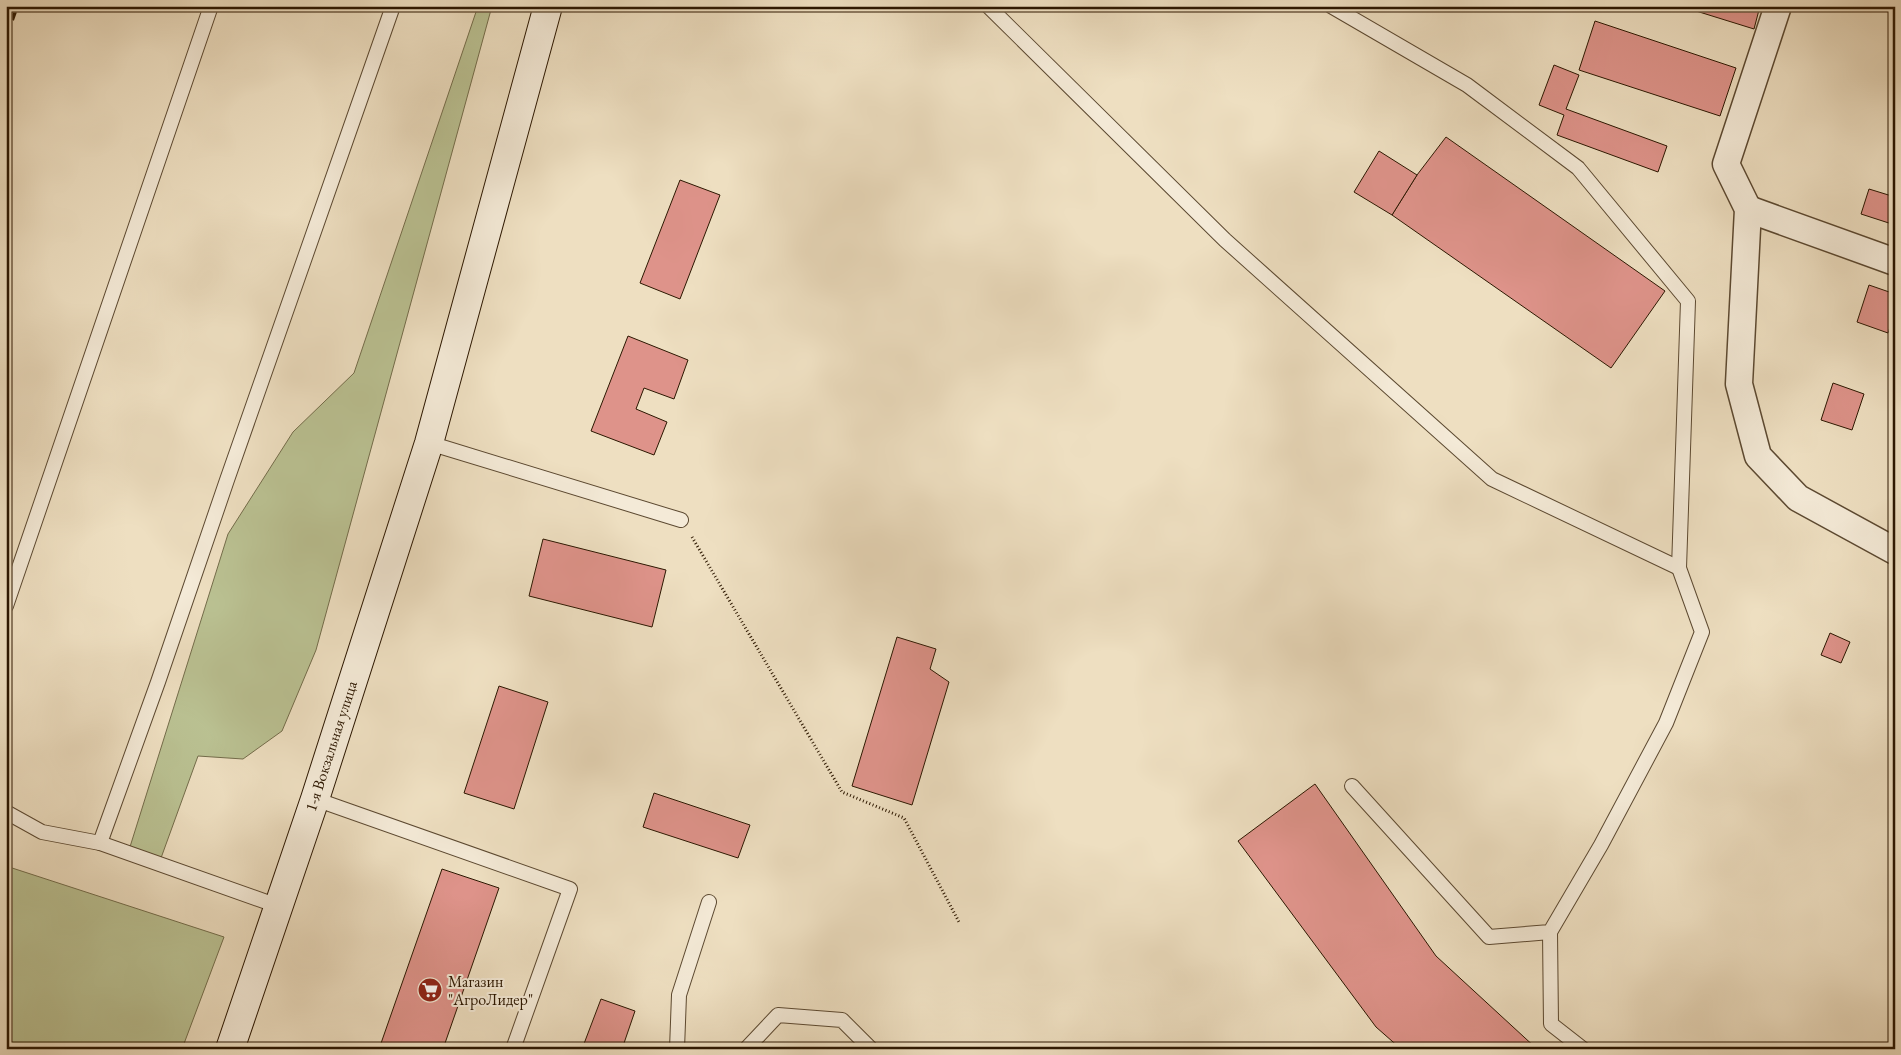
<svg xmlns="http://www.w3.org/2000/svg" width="1901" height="1055" viewBox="0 0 1901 1055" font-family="'EB Garamond',serif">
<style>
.green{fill:#bac192;stroke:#736c4a}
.building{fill:#de938a;stroke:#2c1701}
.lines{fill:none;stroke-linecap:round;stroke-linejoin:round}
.service-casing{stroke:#5c4931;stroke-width:16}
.minor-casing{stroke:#5c4931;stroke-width:29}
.secondary-casing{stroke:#2c1701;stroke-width:30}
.path{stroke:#2c1701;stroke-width:3;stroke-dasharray:1 2.5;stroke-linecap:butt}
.service{stroke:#f4ead7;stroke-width:14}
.minor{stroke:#f4ead7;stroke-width:26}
.secondary{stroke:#f4ead7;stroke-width:28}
.rail{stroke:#2c1701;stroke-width:4;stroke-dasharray:9 9;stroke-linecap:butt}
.labels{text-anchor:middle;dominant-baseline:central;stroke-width:4;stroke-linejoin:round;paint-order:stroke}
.street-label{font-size:16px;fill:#2c1701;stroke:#f4ead7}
.poi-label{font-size:16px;fill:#2c1701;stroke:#f4ead7;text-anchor:start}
</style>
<rect width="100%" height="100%" fill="#eedfc1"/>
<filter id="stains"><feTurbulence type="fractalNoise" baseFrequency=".004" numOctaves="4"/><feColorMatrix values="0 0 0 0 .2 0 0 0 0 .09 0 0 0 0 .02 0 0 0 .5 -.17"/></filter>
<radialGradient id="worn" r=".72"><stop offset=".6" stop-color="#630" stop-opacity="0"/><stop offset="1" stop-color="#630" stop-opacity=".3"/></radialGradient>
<!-- green -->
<g class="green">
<polygon points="478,6 492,6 316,650 282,731 243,759 198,756 161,858 129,850 228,534 293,432 354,373"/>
<polygon points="6,866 224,937 182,1049 6,1049"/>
</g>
<!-- building -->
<g class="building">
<polygon points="1680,6 1760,6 1754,29"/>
<polygon points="1595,21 1736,68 1720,116 1579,70"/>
<polygon points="1554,65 1579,75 1566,109 1667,146 1658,172 1557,135 1564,115 1539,105"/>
<polygon points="1446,137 1665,291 1611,368 1392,215 1417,175"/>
<polygon points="1379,151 1417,175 1392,215 1354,192"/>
<polygon points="680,180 720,195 680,299 640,283"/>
<polygon points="1869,189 1895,197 1895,225 1861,214"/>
<polygon points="1869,285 1895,294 1895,312 1888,333 1857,322"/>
<polygon points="628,336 688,360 674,399 644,388 636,409 667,422 654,455 591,431"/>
<polygon points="1833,383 1864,394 1852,430 1821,420"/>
<polygon points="543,539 666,570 652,627 529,596"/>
<polygon points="1830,633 1850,642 1841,663 1821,655"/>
<polygon points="897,637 936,649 930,669 949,682 912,805 852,786"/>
<polygon points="499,686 548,702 514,809 464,793"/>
<polygon points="1315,784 1436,956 1537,1049 1401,1049 1376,1027 1238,841"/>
<polygon points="654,793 750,825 738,858 643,827"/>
<polygon points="442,869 499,888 443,1049 379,1049"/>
<polygon points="601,999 635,1011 622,1049 582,1049"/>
</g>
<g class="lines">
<defs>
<g id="service">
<polyline points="988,6 1225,240 1492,479 1679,568"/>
<polyline points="1331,6 1467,85 1578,168 1688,301 1679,568 1702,632 1666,723 1601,845 1550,932 1489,937 1352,786"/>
<polyline points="429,443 681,520"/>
<polyline points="6,606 211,6"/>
<polyline points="315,799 570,889 513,1049"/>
<polyline points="6,812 42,832 100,843"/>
<polyline points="278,906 100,843 158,682 227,480 393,6"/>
<polyline points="1550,932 1551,1024 1583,1049"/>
<polyline points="677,1049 679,995 709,902"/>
<polyline points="746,1049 778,1015 842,1020 871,1049"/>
</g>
<g id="minor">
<polyline points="1778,6 1726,164 1748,209 1739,384 1758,456 1798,498 1895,551"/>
<polyline points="1748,209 1895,262"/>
</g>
<polyline id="secondary" points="230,1049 315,799 429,443 548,6"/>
</defs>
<!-- service casing -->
<use href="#service" class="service-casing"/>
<!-- minor casing -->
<use href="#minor" class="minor-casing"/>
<!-- secondary casing -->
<use href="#secondary" class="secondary-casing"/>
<!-- path -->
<polyline class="path" points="692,537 842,792 904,818 959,922"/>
<!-- service -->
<use href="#service" class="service"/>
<!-- minor -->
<use href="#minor" class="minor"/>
<!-- secondary -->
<use href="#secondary" class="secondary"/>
<!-- rail -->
<polyline class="rail" points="6,37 17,6"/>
</g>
<!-- icons -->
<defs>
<symbol id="supermarket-disc" viewBox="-11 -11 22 22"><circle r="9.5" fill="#8f2418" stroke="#f4ead7"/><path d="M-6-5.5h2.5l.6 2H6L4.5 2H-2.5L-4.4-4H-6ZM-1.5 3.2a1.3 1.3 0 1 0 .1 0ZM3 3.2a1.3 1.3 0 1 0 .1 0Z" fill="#fff"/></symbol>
</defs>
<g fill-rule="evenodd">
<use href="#supermarket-disc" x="416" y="976" width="28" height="28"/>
</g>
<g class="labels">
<!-- street labels -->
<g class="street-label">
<text transform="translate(331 746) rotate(-72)">1-я Вокзальная улица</text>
</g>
<!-- poi labels -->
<g class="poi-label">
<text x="448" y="981">Магазин<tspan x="448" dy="18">"АгроЛидер"</tspan></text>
</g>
</g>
<!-- margin -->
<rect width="1901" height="1055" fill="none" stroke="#eedfc1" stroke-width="25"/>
<rect x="8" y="8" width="1886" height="1040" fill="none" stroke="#2c1701" stroke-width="2.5"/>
<rect x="12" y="12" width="1876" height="1030" fill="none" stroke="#2c1701"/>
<rect width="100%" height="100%" filter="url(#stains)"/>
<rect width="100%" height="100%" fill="url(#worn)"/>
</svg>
